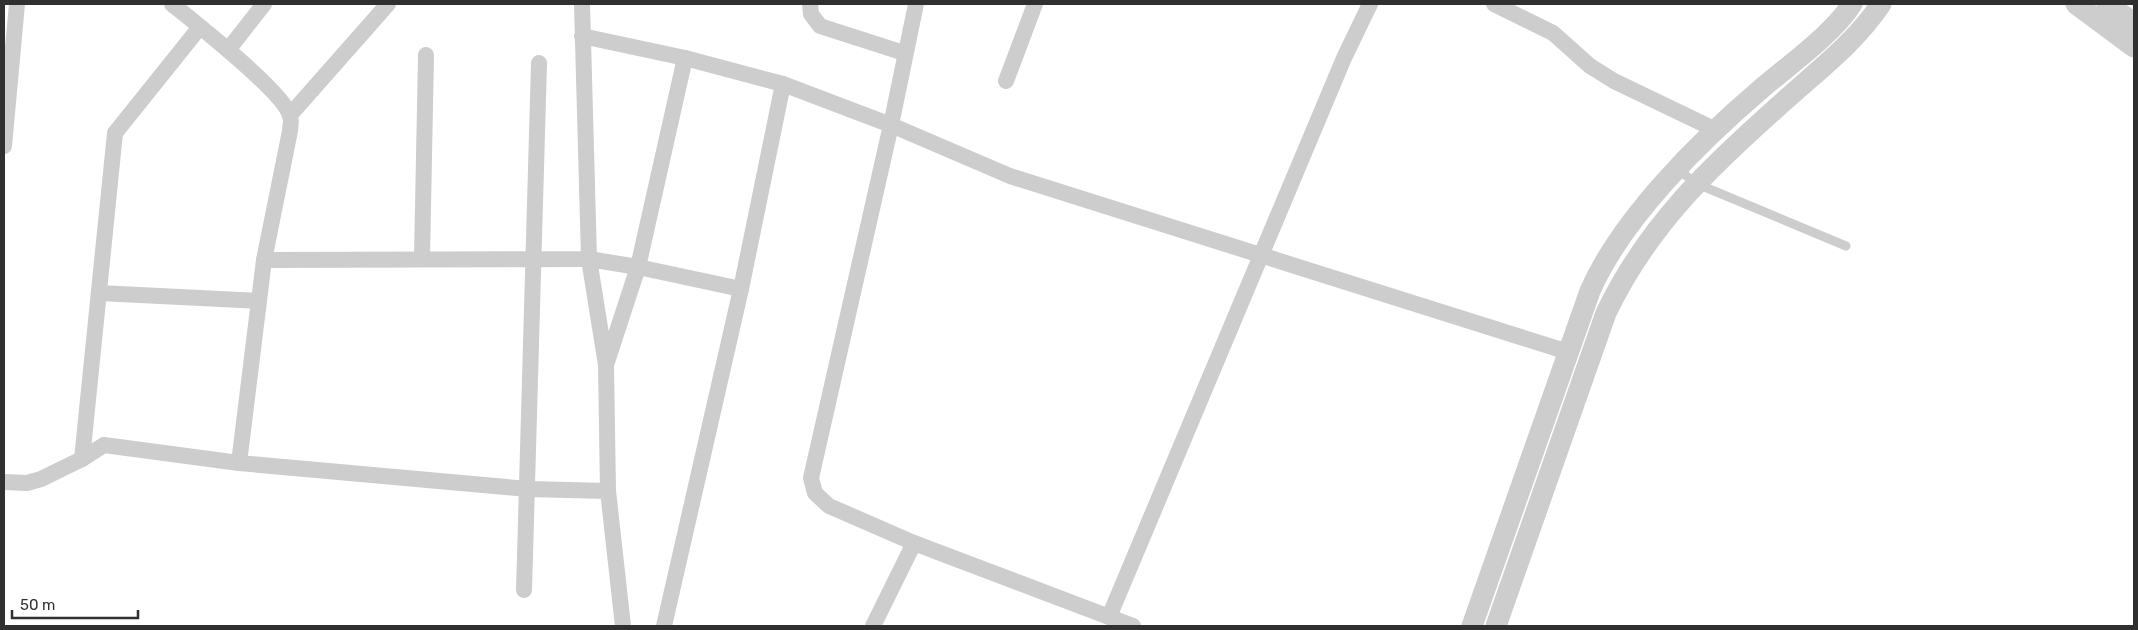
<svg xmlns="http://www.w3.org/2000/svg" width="2138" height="630" viewBox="0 0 2138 630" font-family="Rubik,sans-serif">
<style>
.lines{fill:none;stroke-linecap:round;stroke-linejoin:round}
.service{stroke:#cdcdcd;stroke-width:9}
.minor{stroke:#cdcdcd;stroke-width:16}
.tertiary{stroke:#cdcdcd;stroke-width:21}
</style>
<rect width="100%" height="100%" fill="#fff"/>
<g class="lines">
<!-- service -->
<polyline class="service" points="1678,169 1695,183 1846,246"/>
<!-- minor -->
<g class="minor">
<path d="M172 4C194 22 285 93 290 116 292 120 290 127 290 131L264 260"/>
<polyline points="582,4 589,259 264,260 239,463 528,489 608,491 623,626"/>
<polyline points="810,4 811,14 820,26 904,53"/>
<polyline points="1494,4 1553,33 1590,66 1614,81 1716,130"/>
<polyline points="582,36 685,58 783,84 891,125 1010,176 1568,352"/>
<polyline points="228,50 264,4"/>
<polyline points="685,58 638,267 741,289"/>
<polyline points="1006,81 1035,4"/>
<polyline points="290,115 388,4"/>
<polyline points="4,146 17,4"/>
<polyline points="422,259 426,55"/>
<polyline points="99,293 259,301"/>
<polyline points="606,365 638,267 589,259 606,365 608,491"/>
<polyline points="82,459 115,133 200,27"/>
<polyline points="4,482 27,483 41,479 82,459 104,445 239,463"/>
<polyline points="914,543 829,506 815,493 811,478 891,125 916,4"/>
<polyline points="524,590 539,63"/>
<polyline points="1109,617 1344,58 1370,4"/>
<polyline points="664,626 741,289 783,84"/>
<polyline points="873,626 914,543 1133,626"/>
</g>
<!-- tertiary -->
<g class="tertiary">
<polyline points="2076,4 2134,47"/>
<polyline points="2107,4 2134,23"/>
<path d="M1472 626 1590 291C1622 218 1700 141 1761 89 1789 65 1833 34 1852 4"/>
<path d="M1496 626 1606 313C1648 225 1711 166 1782 103 1817 71 1855 43 1881 4"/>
</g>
</g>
<!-- border -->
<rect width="2138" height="630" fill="none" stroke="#303030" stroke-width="10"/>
<!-- scale -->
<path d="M12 610v8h126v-8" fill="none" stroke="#303030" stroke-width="2.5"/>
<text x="20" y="610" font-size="15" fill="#303030" stroke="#ffffff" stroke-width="4" paint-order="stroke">50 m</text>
</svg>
